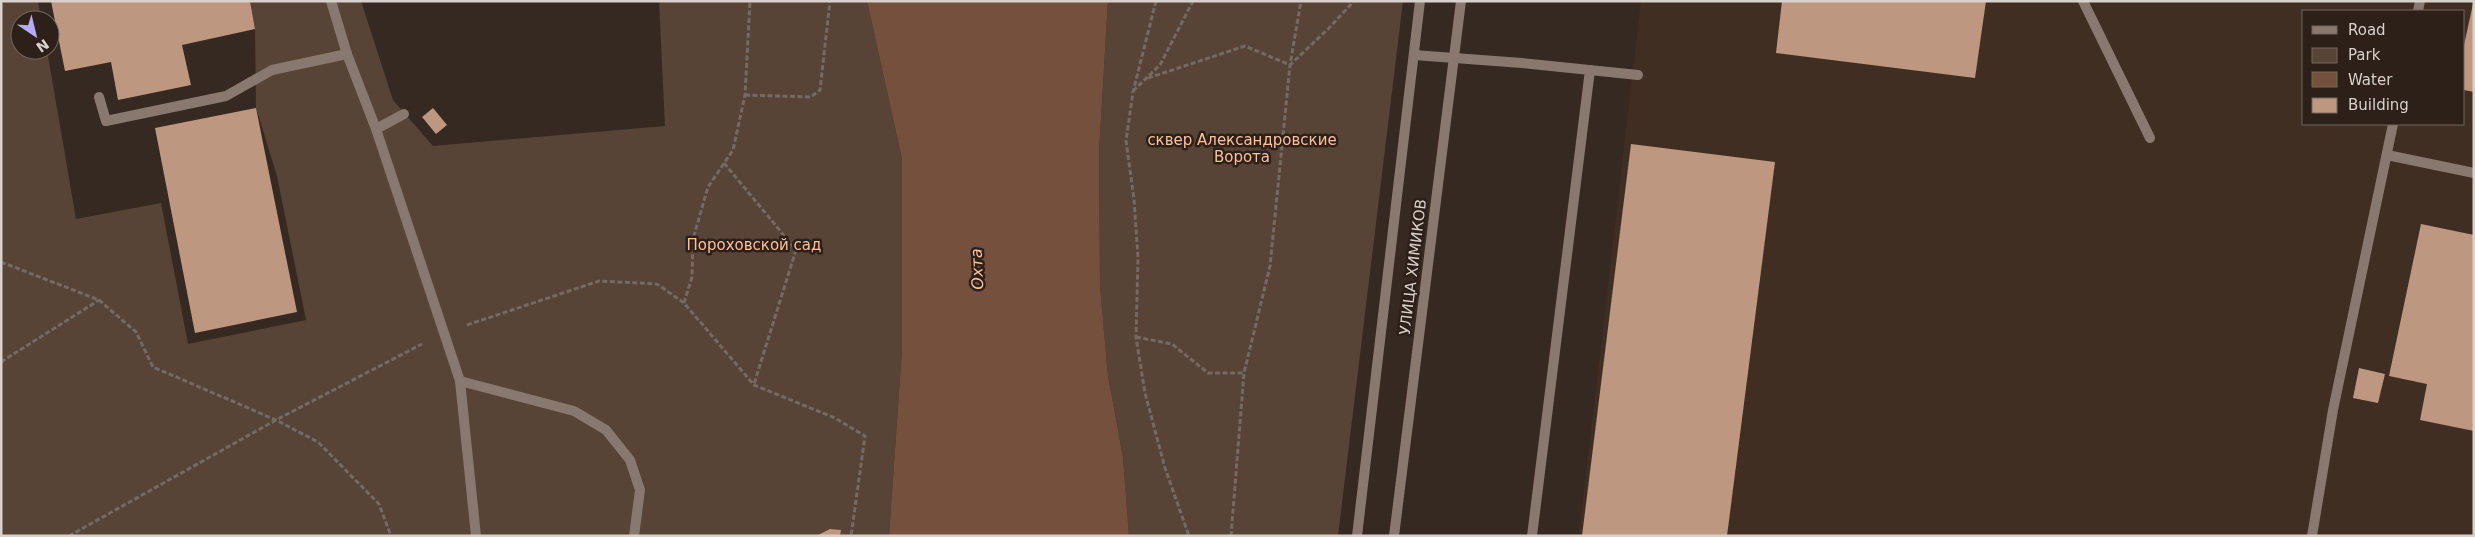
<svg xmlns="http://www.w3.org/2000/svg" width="2475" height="537" viewBox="0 0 2475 537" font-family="'DejaVu Sans',sans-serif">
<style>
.built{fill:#412e23;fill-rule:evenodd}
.green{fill:#584337}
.water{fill:#75513d}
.building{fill:#be9780}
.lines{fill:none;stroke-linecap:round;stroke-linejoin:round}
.path{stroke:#756a63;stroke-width:3;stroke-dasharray:5 2.5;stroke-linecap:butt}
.service{stroke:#887870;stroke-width:10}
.tertiary{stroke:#887870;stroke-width:10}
.labels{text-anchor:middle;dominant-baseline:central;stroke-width:5;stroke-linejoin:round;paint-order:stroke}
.park-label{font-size:15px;fill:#fec09b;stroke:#2c2018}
.street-label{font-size:15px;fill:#dad1cc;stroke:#2c2018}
.water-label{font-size:16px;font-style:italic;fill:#ffc09c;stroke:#2c2018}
</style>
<rect width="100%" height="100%" fill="#362922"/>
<!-- built -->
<path class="built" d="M1641 1H2474V536H1579ZM2304 11H2464V124H2304Z"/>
<!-- green -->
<g class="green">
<polygon points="1,1 38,1 41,20 20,20 20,50 47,50 76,219 161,203 188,344 306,320 277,176 256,108 255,29 250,1 361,1 393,100 433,146 665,126 659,1 867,1 902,159 902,349 889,536 1,536"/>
<polygon points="1108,1 1403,1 1338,536 1129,536 1123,457 1108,376 1100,286 1099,151"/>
</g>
<!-- water -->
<polygon class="water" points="867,1 1108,1 1099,151 1100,286 1108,376 1123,457 1129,536 889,536 902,349 902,159"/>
<!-- building -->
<g class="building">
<polygon points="51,1 250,1 255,29 182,45 191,85 118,100 111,62 65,71"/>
<polygon points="1782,1 1986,1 1975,78 1776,53"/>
<polygon points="2473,4 2474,4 2474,92 2464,90 2464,45"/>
<polygon points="256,108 297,312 195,333 155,128"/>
<polygon points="433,108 447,125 436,134 422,117"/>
<polygon points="1631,144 1775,162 1727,536 1582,536"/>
<polygon points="2421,224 2474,235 2474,431 2420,420 2427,384 2389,376"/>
<polygon points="2359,368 2385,374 2378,403 2353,398"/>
<polygon points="830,529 841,530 840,536 816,536"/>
</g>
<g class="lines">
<!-- path -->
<g class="path">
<polyline points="1156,1 1133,92 1126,141 1134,199 1138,258 1136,337 1145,393 1165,468 1189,536"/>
<polyline points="1148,78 1245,46 1290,65 1329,28 1354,1"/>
<polyline points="1133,91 1160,65 1193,1"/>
<polyline points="745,95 811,97 820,90 830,1"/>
<polyline points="724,163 796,250 754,384"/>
<polyline points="1,262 99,300 136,332 153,367 276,420 318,442 379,504 391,536"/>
<polyline points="684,303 692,277 693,239 708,187 733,150 745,95 750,1"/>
<polyline points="467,325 599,281 657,284 684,303 754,385 835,418 865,436 851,536"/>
<polyline points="1136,337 1172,344 1208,373 1244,373"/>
<polyline points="1,362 99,300"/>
<polyline points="69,536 276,420 422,344"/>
<polyline points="1231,536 1244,373 1270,266 1290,65 1301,1"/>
</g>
<!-- service -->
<g class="service">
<polyline points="331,1 347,54 376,129 460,381 476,536"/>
<polyline points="2083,1 2150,138"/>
<polyline points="2418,11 2420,1"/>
<polyline points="1414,55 1522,63 1638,75"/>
<polyline points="99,97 106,121 226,96 272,70 347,54"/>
<polyline points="376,129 404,114"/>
<polyline points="2387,155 2474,173"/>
<polyline points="460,381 574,411 606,430 630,460 640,490 634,536"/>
<polyline points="1532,536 1590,70"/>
<polyline points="2312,536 2333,410 2393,124"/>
</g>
<!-- tertiary -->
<g class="tertiary">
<polyline points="1357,536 1420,1"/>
<polyline points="1394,536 1461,1"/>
</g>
</g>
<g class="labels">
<!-- park labels -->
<g class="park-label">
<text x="1242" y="140">сквер Александровские<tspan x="1242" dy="17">Ворота</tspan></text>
<text x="754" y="245">Пороховской сад</text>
</g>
<!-- street labels -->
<g class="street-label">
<text transform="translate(1413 267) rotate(-83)">УЛИЦА ХИМИКОВ</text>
</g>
<!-- water labels -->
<g class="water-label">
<text transform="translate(977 269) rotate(-92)">Охта</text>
</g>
</g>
<!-- border -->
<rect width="2475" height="537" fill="none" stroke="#dad1cc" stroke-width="5"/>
<!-- legend -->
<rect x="2302" y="10" width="162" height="115" fill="#2c2018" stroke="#726760"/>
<rect x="2312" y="26" width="25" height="8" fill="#887870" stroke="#726760"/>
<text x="2348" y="35" font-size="15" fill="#dad1cc">Road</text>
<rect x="2312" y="48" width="25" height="15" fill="#584337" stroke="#726760"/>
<text x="2348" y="60" font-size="15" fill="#dad1cc">Park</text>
<rect x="2312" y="72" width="25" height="15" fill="#75513d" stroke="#726760"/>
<text x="2348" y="85" font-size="15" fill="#dad1cc">Water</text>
<rect x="2312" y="98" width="25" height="15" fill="#be9780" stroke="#726760"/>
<text x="2348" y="110" font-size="15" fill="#dad1cc">Building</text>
<!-- north arrow -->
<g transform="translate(35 35) rotate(145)"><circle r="24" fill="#2c2018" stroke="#726760"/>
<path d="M0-4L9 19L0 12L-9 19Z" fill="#b7abf8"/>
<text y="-8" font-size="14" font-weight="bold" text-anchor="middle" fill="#dad1cc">N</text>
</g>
</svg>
